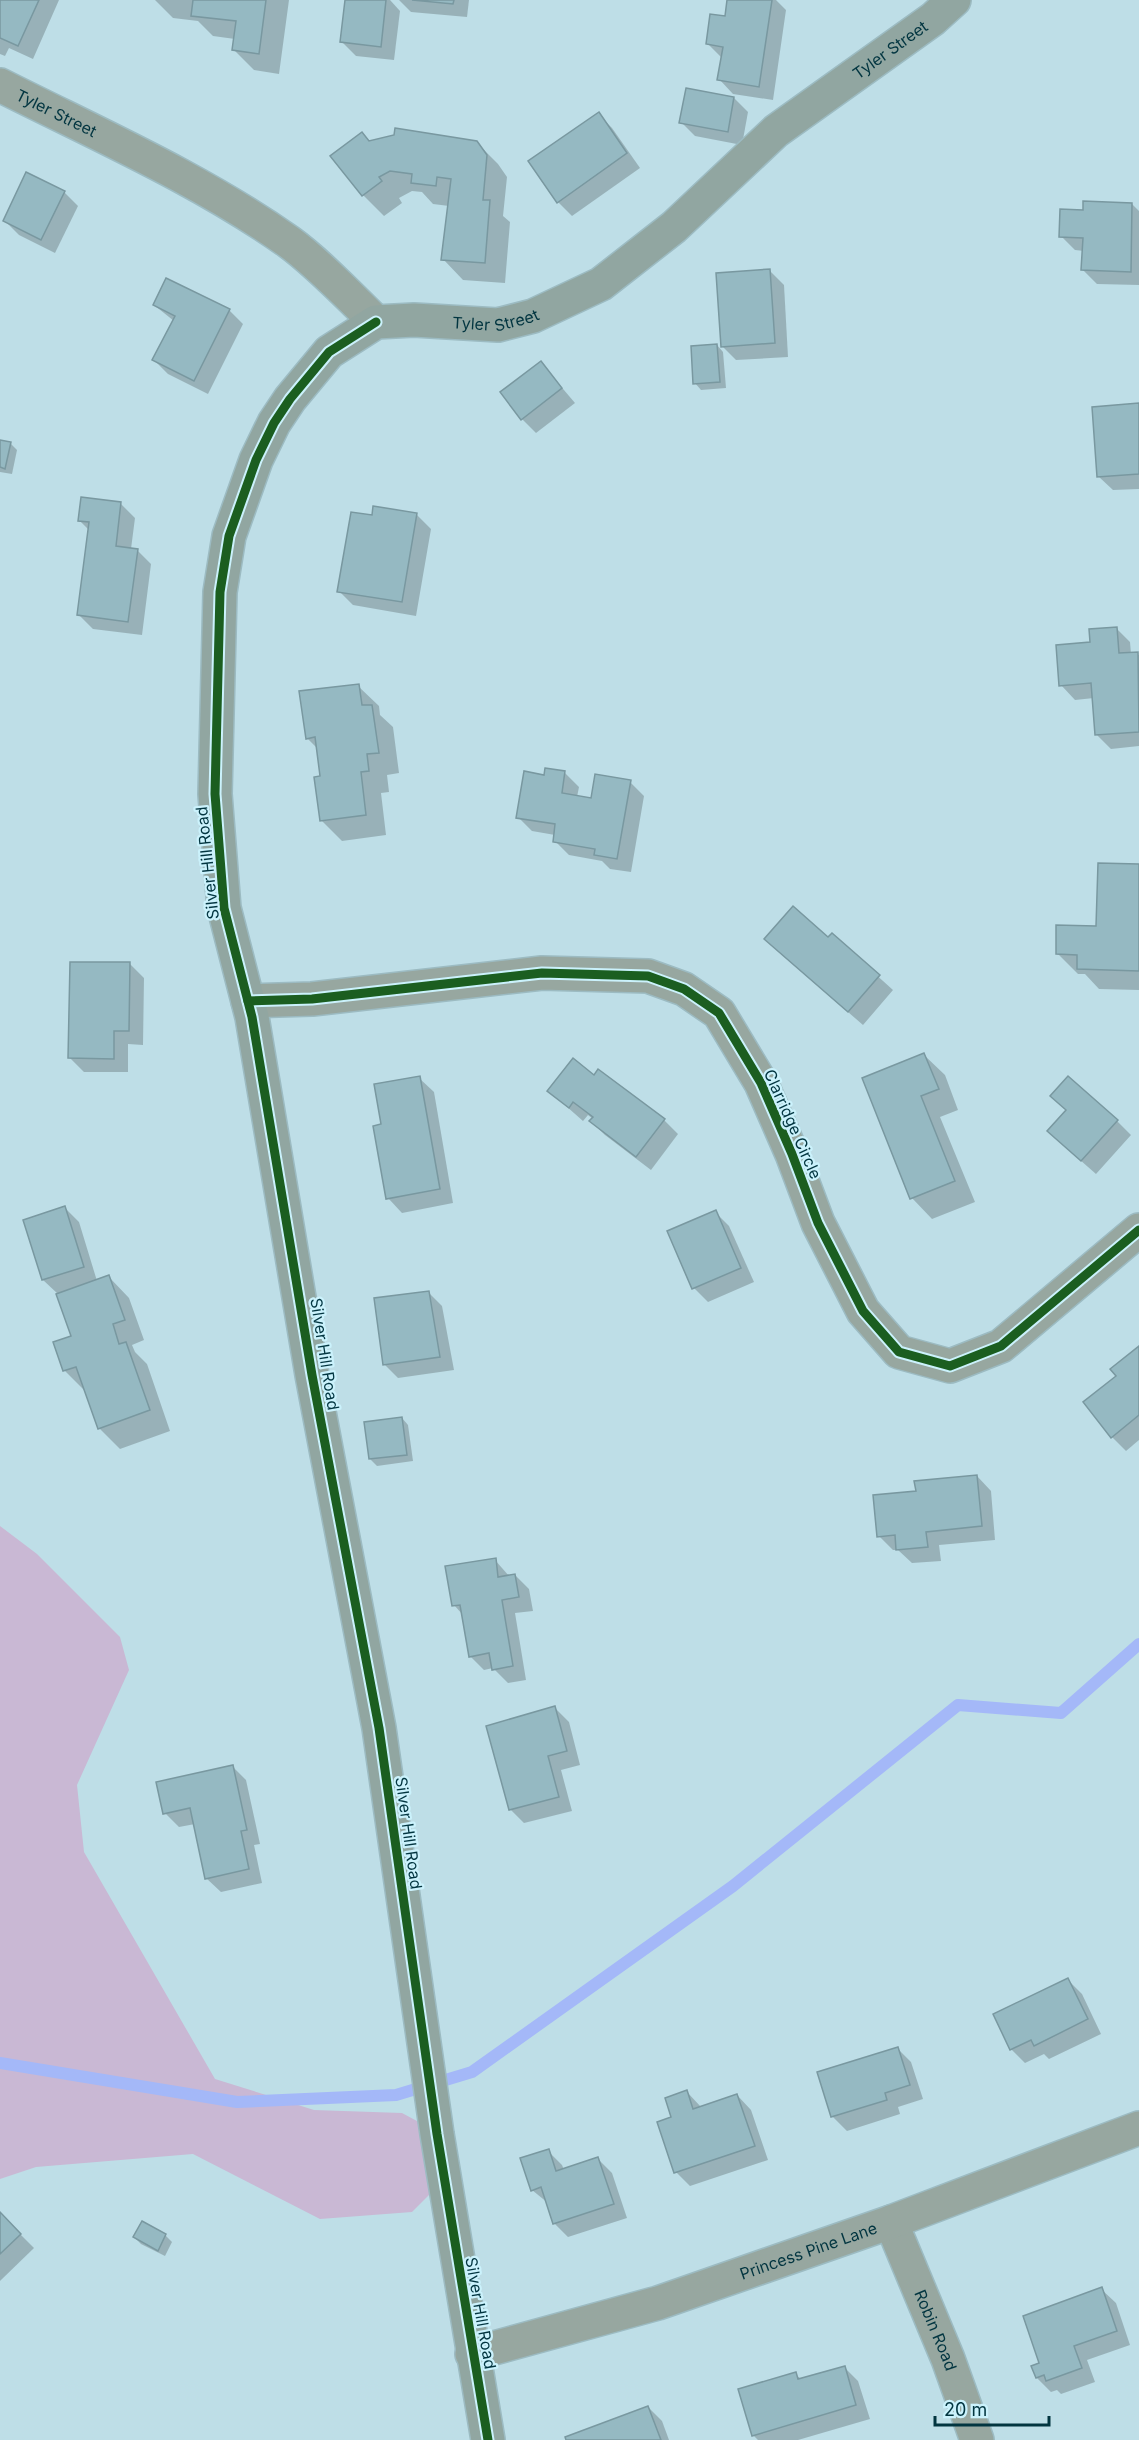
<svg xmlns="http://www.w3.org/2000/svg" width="1139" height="2440" viewBox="0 0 1139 2440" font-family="Inter,sans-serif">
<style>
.green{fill:#c9b8d4}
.shadow{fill:#0003}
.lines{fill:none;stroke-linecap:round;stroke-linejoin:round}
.stream{stroke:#a4b8f8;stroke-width:12}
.building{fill:#95b9c2;stroke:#7998a0;stroke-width:1.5}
.street-casing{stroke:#9cbbc2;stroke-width:36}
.secondary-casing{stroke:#9cbbc2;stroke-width:36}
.street{stroke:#97a7a0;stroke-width:33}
.secondary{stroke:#91a6a1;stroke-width:33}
.cycleway-casing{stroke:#cbf2fc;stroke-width:13}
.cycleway{stroke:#1b5e20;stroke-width:9}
.labels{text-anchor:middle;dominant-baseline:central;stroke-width:4.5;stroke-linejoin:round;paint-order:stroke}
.street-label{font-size:16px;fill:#023540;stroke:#cbf2fc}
</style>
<rect width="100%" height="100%" fill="#bedee7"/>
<!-- green -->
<polygon class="green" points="0,1526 37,1554 120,1637 129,1670 77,1785 84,1852 215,2079 314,2110 402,2113 430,2128 432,2192 412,2212 320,2219 193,2154 36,2167 0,2179"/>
<!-- shadow -->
<g class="shadow">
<polygon points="0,0 59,0 33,59 9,48 5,56 0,54"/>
<polygon points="155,0 289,0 279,74 254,70 234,50 235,39 213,36 198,21 173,18"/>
<polygon points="346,0 390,0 400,11 394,60 356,56 342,42"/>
<polygon points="399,0 469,0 467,17 411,12"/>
<polygon points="729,0 776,0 786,10 773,100 733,94 719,79 721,57 707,43 726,18"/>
<polygon points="734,98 748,112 742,145 695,136 681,122"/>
<polygon points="598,114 612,128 640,168 572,216 558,202"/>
<polygon points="476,142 498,164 507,177 503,216 510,222 505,283 463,280 443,259 449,206 433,204 422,192 412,191 399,198 402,203 384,216 363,195 370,143"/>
<polygon points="64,192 78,206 55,253 19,235 5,221"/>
<polygon points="1132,204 1139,211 1139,285 1097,284 1083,270 1084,251 1075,250 1061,236 1085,211"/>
<polygon points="770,271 784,285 788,357 736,360 722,346"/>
<polygon points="154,305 229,310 243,324 208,394 168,374 154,360 174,321"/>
<polygon points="717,345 723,352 726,388 701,390 695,383"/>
<polygon points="541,363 575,403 536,433 522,419"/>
<polygon points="1139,404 1139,489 1113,490 1098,476"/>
<polygon points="0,441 10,443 17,450 12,474 0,472"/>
<polygon points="121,504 135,518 131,549 137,550 151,564 142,635 93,629 79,615 89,530 79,520"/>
<polygon points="375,508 417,515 431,529 416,616 353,605 339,591 373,517"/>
<polygon points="1116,628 1130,642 1131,654 1139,655 1139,746 1111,749 1097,735 1094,698 1075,700 1061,685 1091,643"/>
<polygon points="358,686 379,706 380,715 393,727 399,773 387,775 389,792 381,793 386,835 342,841 321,820 322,777 318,749 307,738"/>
<polygon points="565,773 579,787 577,797 593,800 630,782 644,796 631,872 610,869 602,861 569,855 555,841 555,835 532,831 518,817 545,777"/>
<polygon points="1139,865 1139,990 1099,989 1085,974 1078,974 1057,953 1098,928"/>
<polygon points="832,935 893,990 863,1025 780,953 828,939"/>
<polygon points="130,964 144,978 143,1045 128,1044 128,1072 84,1072 70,1058"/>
<polygon points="924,1055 945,1075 958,1110 940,1117 975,1202 932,1219 912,1198"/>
<polygon points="599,1071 664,1120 678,1134 651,1170 605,1135 591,1121 593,1119 588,1115 583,1121 549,1091 594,1077"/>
<polygon points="419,1078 434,1092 453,1203 402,1213 388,1198 383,1125"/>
<polygon points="1052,1096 1117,1121 1131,1135 1096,1174 1063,1145 1067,1111"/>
<polygon points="65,1208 79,1222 97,1281 109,1277 129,1298 144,1340 132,1345 135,1352 147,1364 170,1431 120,1449 99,1428 85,1391 65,1371 55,1343 73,1337 58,1294 43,1280"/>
<polygon points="715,1212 729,1226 754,1282 708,1302 694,1288"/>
<polygon points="428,1292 442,1306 454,1370 398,1378 384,1364"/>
<polygon points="1139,1348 1139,1440 1126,1451 1112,1437 1118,1376"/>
<polygon points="402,1418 408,1425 413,1461 377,1466 370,1459"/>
<polygon points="977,1476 991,1491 995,1540 939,1545 941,1561 912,1563 898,1550 893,1550 879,1536 917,1492"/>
<polygon points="495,1560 509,1576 515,1575 529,1589 533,1611 515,1613 526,1680 508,1683 493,1668 484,1670 470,1656 463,1615 454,1605"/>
<polygon points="555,1708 569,1722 580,1765 561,1770 572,1811 524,1823 510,1809"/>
<polygon points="232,1766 246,1780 260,1844 254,1845 262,1883 221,1892 206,1878 195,1824 179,1827 165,1813"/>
<polygon points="1068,1980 1082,1994 1101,2034 1049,2059 1044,2054 1025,2063 1011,2049"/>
<polygon points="897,2048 911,2062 923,2099 898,2107 900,2114 847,2131 832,2116"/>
<polygon points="687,2092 701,2107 737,2095 751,2110 768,2160 690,2186 676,2172 673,2118"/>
<polygon points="548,2151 562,2165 564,2170 598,2159 612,2173 627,2218 568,2237 554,2223 548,2203 532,2190"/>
<polygon points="0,2214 34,2248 0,2281"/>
<polygon points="165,2235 172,2242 165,2256 141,2244 134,2237"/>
<polygon points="1101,2289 1116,2303 1130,2345 1087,2360 1095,2382 1061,2394 1057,2390 1051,2392 1037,2378 1041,2364"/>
<polygon points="844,2367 858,2381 870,2419 798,2440 758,2440 753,2435 795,2374 802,2380"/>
<polygon points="648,2407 662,2421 669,2440 568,2440"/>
</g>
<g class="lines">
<!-- stream -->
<polyline class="stream" points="0,2063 237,2102 396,2095 472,2072 733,1886 958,1705 1061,1713 1139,1644"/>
</g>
<!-- building -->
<g class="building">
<polygon points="0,0 39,0 18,46 0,38"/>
<polygon points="193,0 266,0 259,54 232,50 236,21 191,16"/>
<polygon points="345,0 386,0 381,47 340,42"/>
<polygon points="412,0 454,0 453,4"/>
<polygon points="727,0 772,0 759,87 717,80 723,47 706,44 710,14 725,16"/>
<polygon points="686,88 734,97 728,132 679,123"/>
<polygon points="599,112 627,153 557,203 528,161"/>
<polygon points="395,128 477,141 487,155 483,200 490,200 485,263 441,260 451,179 437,177 436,186 411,183 412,174 390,171 379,177 382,181 362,196 330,156 362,132 369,141 394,135"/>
<polygon points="26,172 65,191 41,240 3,221"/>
<polygon points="1083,201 1132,203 1131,272 1081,270 1083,238 1059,237 1060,209 1083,210"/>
<polygon points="770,269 775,343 721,347 716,273"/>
<polygon points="166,278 230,309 194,381 152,360 175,316 153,305"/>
<polygon points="717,344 720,382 693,384 691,346"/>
<polygon points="541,361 562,388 521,420 500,392"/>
<polygon points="1139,403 1139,474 1097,477 1092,407"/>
<polygon points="0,440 11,442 5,469 0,467"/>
<polygon points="81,497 121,502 116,546 138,549 128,622 77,615 89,522 78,521"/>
<polygon points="373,506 417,513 402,602 337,592 351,512 372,515"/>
<polygon points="1117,627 1119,653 1138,652 1139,732 1095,735 1091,683 1059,686 1056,645 1090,642 1089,629"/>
<polygon points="359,684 362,705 372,705 379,753 367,754 369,771 361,772 366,815 320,821 314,777 320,776 315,737 306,739 299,691"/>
<polygon points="545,768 565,771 562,793 591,798 595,774 631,780 617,859 594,855 595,849 553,842 555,824 516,818 524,771 544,775"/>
<polygon points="1098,863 1139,864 1139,971 1077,969 1077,955 1056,954 1056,925 1096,926"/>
<polygon points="793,906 828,937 832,933 880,975 848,1012 764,939"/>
<polygon points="70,962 130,962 129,1031 114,1031 114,1059 68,1058"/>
<polygon points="924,1053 939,1089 921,1096 955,1181 910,1199 862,1078"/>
<polygon points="573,1058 594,1075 598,1069 665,1119 636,1157 589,1121 593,1117 573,1102 569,1108 547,1091"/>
<polygon points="420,1076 440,1189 386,1199 373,1126 381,1124 374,1084"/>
<polygon points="1068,1076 1118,1120 1081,1161 1047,1131 1066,1110 1050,1096"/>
<polygon points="65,1206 84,1267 42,1280 23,1220"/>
<polygon points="716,1210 741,1268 692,1289 667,1231"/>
<polygon points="109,1275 125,1320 113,1324 119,1344 126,1342 150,1410 98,1429 76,1367 63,1371 53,1342 71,1336 56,1294"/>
<polygon points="429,1291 440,1357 383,1365 374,1298"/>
<polygon points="1139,1346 1139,1415 1111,1438 1083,1402 1116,1376 1110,1369"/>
<polygon points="402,1417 407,1455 369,1459 364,1422"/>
<polygon points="977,1475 982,1526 926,1532 928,1547 896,1550 895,1535 877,1537 873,1495 916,1491 914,1481"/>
<polygon points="496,1558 498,1577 515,1574 519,1597 502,1600 513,1666 492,1670 489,1653 469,1657 460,1605 452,1606 445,1566"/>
<polygon points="555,1706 567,1751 548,1756 559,1797 509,1810 486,1726"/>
<polygon points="233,1765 247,1830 241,1831 249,1869 205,1879 190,1808 163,1814 156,1782"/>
<polygon points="1068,1978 1088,2019 1034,2046 1031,2040 1010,2050 993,2014"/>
<polygon points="898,2047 910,2085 885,2093 887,2100 831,2117 817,2072"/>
<polygon points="687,2090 693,2109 737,2094 755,2146 674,2173 657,2122 671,2117 665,2098"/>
<polygon points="549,2149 556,2171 598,2157 614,2204 553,2224 541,2187 531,2191 520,2158"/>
<polygon points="0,2212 21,2234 0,2254"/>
<polygon points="142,2221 166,2234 158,2251 133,2237"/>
<polygon points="1102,2287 1117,2331 1074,2346 1082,2368 1046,2381 1044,2375 1036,2378 1031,2366 1039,2363 1023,2316"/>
<polygon points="845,2366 856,2405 752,2436 738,2389 796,2372 798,2379"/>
<polygon points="648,2406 661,2440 566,2440 565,2437"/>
</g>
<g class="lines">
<defs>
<g id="street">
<path id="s1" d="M0 85C97 134 200 179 289 242 318 263 350 297 376 322"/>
<polyline points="248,1001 312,999 542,973 648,976 684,989 719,1013 761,1083 792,1154 818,1223 863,1311 899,1352 950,1366 1001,1346 1139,1230"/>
<path id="s2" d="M891 2222 948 2359 977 2440"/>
<path id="s3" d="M472 2354 658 2303 891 2222 1139 2128"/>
</g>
<g id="secondary">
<path id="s4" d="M488 2440 437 2134 379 1728 312 1375 252 1017 224 908 215 794 220 592 229 536 256 460 274 423 290 399 329 352 376 322 414 320 498 325 533 316 601 284 674 227 776 131 933 19 954 0"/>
</g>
</defs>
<!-- street casing -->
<use href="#street" class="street-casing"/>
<!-- secondary casing -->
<use href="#secondary" class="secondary-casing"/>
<!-- street -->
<use href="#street" class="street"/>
<!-- secondary -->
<use href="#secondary" class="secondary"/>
<defs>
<g id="cycleway">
<polyline points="376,322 329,352 290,399 274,423 256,460 229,536 220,592 215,794 224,908 252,1017 312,1375 379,1728 437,2134 488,2440"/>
<polyline points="248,1001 312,999 542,973 648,976 684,989 719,1013 761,1083 792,1154 818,1223 863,1311 899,1352 950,1366 1001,1346 1139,1230"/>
</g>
</defs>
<!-- cycleway casing -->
<use href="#cycleway" class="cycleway-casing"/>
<!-- cycleway -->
<use href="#cycleway" class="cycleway"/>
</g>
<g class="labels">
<!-- street labels -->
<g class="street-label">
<text stroke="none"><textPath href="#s4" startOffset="2802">Tyler Street</textPath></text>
<text stroke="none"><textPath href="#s1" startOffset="63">Tyler Street</textPath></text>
<text stroke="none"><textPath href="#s4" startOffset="2316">Tyler Street</textPath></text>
<text transform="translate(207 863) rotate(-96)">Silver Hill Road</text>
<text transform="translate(793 1124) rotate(66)">Clarridge Circle</text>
<text transform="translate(325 1354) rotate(81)">Silver Hill Road</text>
<text transform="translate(409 1833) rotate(82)">Silver Hill Road</text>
<text stroke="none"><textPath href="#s3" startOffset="352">Princess Pine Lane</textPath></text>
<text transform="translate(481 2313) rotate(80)">Silver Hill Road</text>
<text stroke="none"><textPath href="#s2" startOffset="117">Robin Road</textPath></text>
</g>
</g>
<!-- scale -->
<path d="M935 2416v9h114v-9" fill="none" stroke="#023540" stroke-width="3"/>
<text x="944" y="2416" font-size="18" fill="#023540" stroke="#cbf2fc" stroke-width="4.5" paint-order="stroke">20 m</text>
</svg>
